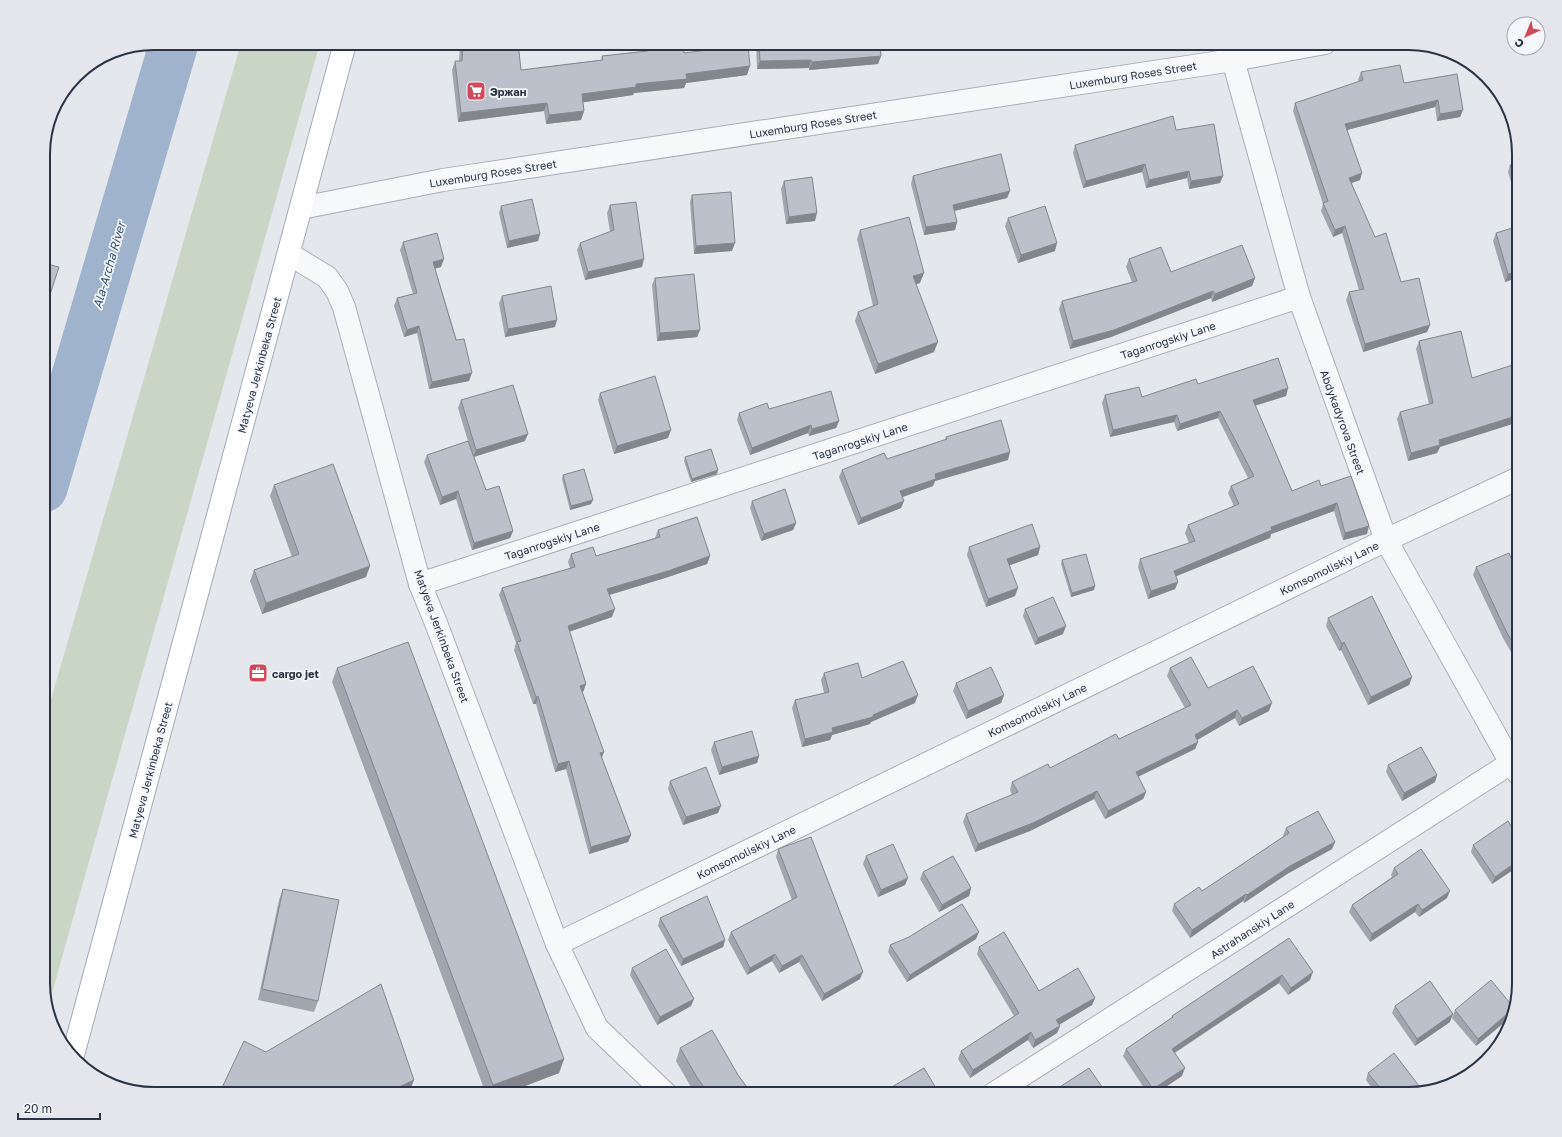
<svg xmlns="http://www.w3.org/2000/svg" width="1562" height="1137" viewBox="0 0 1562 1137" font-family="'Golos Text',sans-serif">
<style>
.green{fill:#c9d6c5}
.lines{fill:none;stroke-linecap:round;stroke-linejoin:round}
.river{stroke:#9fb4cc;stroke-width:49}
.minor-casing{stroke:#a9aeb7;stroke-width:24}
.major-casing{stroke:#a3abb8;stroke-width:24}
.minor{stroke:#f7f8fa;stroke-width:22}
.major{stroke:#fff;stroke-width:22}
.wall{fill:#a1a5ae}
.shaded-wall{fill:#83868d}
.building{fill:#bbc0ca;stroke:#83868d}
.labels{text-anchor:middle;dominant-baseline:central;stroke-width:3.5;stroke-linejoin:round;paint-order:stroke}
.street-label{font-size:11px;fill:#2b3445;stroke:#f4f6f9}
.poi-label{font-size:11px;font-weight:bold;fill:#2b3445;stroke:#f4f6f9;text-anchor:start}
.water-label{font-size:12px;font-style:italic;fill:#34527a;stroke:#f4f6f9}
.rim{fill:none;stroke:#2b3445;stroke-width:2}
</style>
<rect width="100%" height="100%" fill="#e4e7ec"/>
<!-- green -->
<polygon class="green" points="241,43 320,43 48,1007 43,990 43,727"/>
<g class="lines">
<!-- river -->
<polyline class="river" points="43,488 174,43"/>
<defs>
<g id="minor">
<polyline points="1231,43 1233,60 1299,297 1386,540 1511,763 1519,774"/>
<polyline points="301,208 443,180 1233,60 1325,43"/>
<polyline points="289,254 327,277 337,291 344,307 420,584 436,623 557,944 597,1028 666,1094"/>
<polyline points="420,584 1299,297"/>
<polyline points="557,944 1386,540 1519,478"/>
<polyline points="993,1094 1511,763"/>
</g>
<polyline id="major" points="73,1055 345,43"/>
</defs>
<!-- minor casing -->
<use href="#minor" class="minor-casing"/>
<!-- major casing -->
<use href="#major" class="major-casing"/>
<!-- minor -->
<use href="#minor" class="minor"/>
<!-- major -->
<use href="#major" class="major"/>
</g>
<!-- wall -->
<g class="wall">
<polygon points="460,43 518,43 521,70 601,60 602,56 645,51 648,43 684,53 747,75 686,83 684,88 634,93 633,95 583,102 584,111 581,120 546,124 544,111 458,122 452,70 455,61 459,61"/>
<polygon points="756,43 880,43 881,56 878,64 809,70 809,68 757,69"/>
<polygon points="1361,72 1404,83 1463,110 1460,117 1437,121 1435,107 1347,130 1360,180 1351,183 1375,237 1401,282 1430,325 1427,332 1363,352 1346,300 1349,292 1359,290 1342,233 1333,237 1321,211 1323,204 1293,111 1295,103 1359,82 1358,80"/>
<polygon points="1176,130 1223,176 1220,183 1189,189 1187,178 1146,188 1142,172 1083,188 1073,153 1075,145"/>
<polygon points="1519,162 1519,208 1508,172 1510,165"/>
<polygon points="913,176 1010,191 1007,198 954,211 957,222 955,230 924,235 911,184"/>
<polygon points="784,181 815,221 786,224 781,189"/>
<polygon points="692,195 732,251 694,254 690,202"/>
<polygon points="610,205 642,267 585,280 577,250 580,243 610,232 607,213"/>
<polygon points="501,206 540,234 538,241 507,248 499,213"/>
<polygon points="1008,218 1055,251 1018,263 1005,226"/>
<polygon points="860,230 920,283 916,284 934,352 875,374 855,321 858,312 873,306 857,239"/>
<polygon points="1496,233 1519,277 1505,282 1493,241"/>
<polygon points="403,242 441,267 435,268 469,381 429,389 417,333 404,337 394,306 397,298 413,294 400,250"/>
<polygon points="1129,259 1171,272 1255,278 1252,286 1212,302 1211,298 1111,337 1070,349 1059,309 1062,301 1132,282 1126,267"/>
<polygon points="655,278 700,330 697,337 657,341 652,285"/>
<polygon points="502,296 555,327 505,337 499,303"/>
<polygon points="1461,331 1440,447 1437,453 1408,461 1397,419 1400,412 1429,404 1416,349 1419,341"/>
<polygon points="1198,384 1288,388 1286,396 1255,406 1292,491 1321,486 1367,534 1343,540 1334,511 1271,534 1270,538 1176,576 1178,582 1175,589 1148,599 1138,567 1140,559 1189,543 1185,533 1188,525 1234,506 1228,493 1231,486 1248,478 1218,418 1177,431 1174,422 1110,437 1102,403 1105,395 1142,397"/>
<polygon points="600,393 668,438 614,454 598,400"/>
<polygon points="461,400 525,441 474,457 486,490 513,531 510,538 472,550 456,499 440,505 424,462 427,455 468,441 458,408"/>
<polygon points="739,413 839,421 836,428 809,436 808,433 750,455 737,420"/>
<polygon points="946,437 1008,460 935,481 933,486 902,497 904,501 901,508 858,525 839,477 842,470 887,459 945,440"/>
<polygon points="685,457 717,474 691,482 684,461"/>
<polygon points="563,475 591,504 570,510 562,479"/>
<polygon points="274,485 366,577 262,614 250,581 254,570 292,557 270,496"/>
<polygon points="752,501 796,523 793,530 761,541 750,508"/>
<polygon points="658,530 710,556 707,564 665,578 610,595 612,617 569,632 586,684 583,692 582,692 602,758 631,835 628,842 589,854 566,769 555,772 536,704 533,704 514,650 516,643 499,595 502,588 570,568 568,562 571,554 596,556 655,538"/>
<polygon points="969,547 1040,547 1038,555 1010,565 1015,596 986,607 967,555"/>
<polygon points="1519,556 1519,666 1503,638 1473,575 1476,567 1512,560"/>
<polygon points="1062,560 1094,590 1071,597 1061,564"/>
<polygon points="1025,609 1063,634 1035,645 1023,616"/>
<polygon points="1328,618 1412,677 1409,685 1368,705 1341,650 1339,651 1326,626"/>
<polygon points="337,668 564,1059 559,1073 504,1094 486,1094 332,682"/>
<polygon points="1170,668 1208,688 1269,711 1239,726 1235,718 1197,740 1198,742 1195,749 1138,777 1146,792 1143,799 1105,819 1094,799 1030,831 975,852 963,822 966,814 1012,795 1010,790 1012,782 1050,768 1119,739 1185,708 1167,676"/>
<polygon points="824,673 862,678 915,703 871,722 870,724 832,735 830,740 802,747 792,708 795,700 824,693 821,680"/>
<polygon points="956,683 1004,695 1001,703 966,719 953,691"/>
<polygon points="714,742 759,756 757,763 719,775 711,750"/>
<polygon points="1388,765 1437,775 1435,782 1402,801 1386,772"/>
<polygon points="670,781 718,813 683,825 668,789"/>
<polygon points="1286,828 1335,842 1332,849 1287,874 1244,903 1243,901 1190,938 1172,911 1174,904 1202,891 1284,837 1283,836"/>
<polygon points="1519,838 1519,866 1492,884 1471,852 1473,845"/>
<polygon points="778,849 860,979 822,1001 799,962 779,973 772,961 747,975 728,940 731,932 792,900 776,857"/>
<polygon points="866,856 905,885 878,897 863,864"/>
<polygon points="1394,868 1447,898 1419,917 1415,912 1370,942 1349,912 1352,905 1392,877 1391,875"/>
<polygon points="923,872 971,888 969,896 939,912 920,879"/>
<polygon points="283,889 318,1001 314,1012 258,1000 279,900"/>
<polygon points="660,918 725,940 723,947 681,966 658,926"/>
<polygon points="1289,938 1310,980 1288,995 1279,983 1175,1053 1182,1076 1155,1094 1148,1094 1123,1056 1126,1049 1171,1018 1172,1016"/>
<polygon points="976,939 907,982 888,952 890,945"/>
<polygon points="979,947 1039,991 1095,998 1092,1005 1059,1024 1060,1026 1057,1033 1033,1048 1028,1040 970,1078 958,1059 961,1051 1014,1016 977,954"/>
<polygon points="632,968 691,1006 657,1025 630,975"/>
<polygon points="1395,1006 1450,1022 1415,1046 1392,1013"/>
<polygon points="1514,1008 1512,1016 1476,1046 1452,1018 1455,1010"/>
<polygon points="680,1048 738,1075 752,1094 695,1094 676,1061"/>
<polygon points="1368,1073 1408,1094 1376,1094 1366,1080"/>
</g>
<!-- shaded-wall -->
<g class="shaded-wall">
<polygon points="881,56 878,64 809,70 812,62"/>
<polygon points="811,60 809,68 757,69 760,61"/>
<polygon points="750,66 747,75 686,83 684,88 634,93 633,95 579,103 582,94 636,84 686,74"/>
<polygon points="1438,100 1435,107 1343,131 1345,124"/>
<polygon points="547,103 544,111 458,122 461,113"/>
<polygon points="1463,110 1460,117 1437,121 1440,114"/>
<polygon points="584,111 581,120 546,124 549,115"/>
<polygon points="1145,164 1142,172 1083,188 1086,181"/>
<polygon points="1189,171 1187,178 1146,188 1149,180"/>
<polygon points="1362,173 1360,180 1346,185 1349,178"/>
<polygon points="1223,176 1220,183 1189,189 1191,181"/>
<polygon points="1010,191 1007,198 950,212 953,205"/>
<polygon points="817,213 815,221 786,224 789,217"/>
<polygon points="957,222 955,230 924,235 926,227"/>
<polygon points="1345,226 1342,233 1333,237 1335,230"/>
<polygon points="540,234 538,241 507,248 509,241"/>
<polygon points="735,243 732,251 694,254 696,246"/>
<polygon points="1057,243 1055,251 1018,263 1021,255"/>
<polygon points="444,259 441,267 430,270 433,262"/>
<polygon points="644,259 642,267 585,280 588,272"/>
<polygon points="1519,271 1519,277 1505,282 1508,274"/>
<polygon points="924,273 920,283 910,286 913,276"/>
<polygon points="1255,278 1252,286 1212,302 1215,294"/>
<polygon points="1213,291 1211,298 1111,337 1070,349 1073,341"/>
<polygon points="557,320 555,327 505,337 508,329"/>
<polygon points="1430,325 1427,332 1363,352 1365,344"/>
<polygon points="419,326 417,333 404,337 407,330"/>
<polygon points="700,330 697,337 657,341 660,333"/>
<polygon points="938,342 934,352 875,374 878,364"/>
<polygon points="472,373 469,381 429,389 432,382"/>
<polygon points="1288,388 1286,396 1250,407 1253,400"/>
<polygon points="1220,411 1218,418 1177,431 1180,424"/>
<polygon points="1177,415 1174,422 1110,437 1113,430"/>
<polygon points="1519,415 1519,422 1440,447 1437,453 1408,461 1411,453 1439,440"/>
<polygon points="839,421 836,428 809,436 812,429"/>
<polygon points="811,425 808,433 750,455 752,448"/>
<polygon points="671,430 668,438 614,454 617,446"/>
<polygon points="528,434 525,441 473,457 476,450"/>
<polygon points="1010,452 1008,460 935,481 933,486 897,499 900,491 935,474"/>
<polygon points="718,470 717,474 691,482 692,479"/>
<polygon points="458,491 456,499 440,505 442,497"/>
<polygon points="593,500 591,504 570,510 571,506"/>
<polygon points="904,501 901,508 858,525 861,518"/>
<polygon points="1337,503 1334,511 1271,534 1270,538 1172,578 1174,571 1271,527"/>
<polygon points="796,523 793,530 761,541 764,534"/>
<polygon points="1369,526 1367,534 1343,540 1345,533"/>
<polygon points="513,531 510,538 472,550 474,543"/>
<polygon points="1040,547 1038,555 1005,567 1007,559"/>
<polygon points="710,556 707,564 665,578 605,596 607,589"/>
<polygon points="370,566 366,577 262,614 266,603"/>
<polygon points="1178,582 1175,589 1148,599 1151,591"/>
<polygon points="1095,586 1094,590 1071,597 1072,593"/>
<polygon points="1018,588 1015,596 986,607 988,599"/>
<polygon points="615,609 612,617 565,633 568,626"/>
<polygon points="1066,626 1063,634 1035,645 1038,638"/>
<polygon points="1344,642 1341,650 1339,651 1342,644"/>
<polygon points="1412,677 1409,685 1368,705 1371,697"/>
<polygon points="586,684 583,692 577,693 580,686"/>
<polygon points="918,695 915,703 871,722 870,724 832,735 830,740 802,747 805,739 832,728 873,715"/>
<polygon points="1004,695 1001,703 966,719 968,711"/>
<polygon points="538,696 536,704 533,704 536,697"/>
<polygon points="1272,703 1269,711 1239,726 1242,718"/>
<polygon points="1237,710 1235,718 1192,743 1195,735"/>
<polygon points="1198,742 1195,749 1133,779 1136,772"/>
<polygon points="604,752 601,760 600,753"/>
<polygon points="759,756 757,763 719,775 722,767"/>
<polygon points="569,761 566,769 555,772 558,764"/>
<polygon points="1437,775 1435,782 1402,801 1404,793"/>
<polygon points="1097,791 1094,799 1030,831 975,852 978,844"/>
<polygon points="1146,792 1143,799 1105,819 1108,811"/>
<polygon points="721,806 718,813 683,825 686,817"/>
<polygon points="631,835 628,842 589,854 591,847"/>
<polygon points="1335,842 1332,849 1287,874 1244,903 1247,895 1290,866"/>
<polygon points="1519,860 1519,866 1492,884 1495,877"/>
<polygon points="908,878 905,885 878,897 881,890"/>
<polygon points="971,888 969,896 939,912 942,905"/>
<polygon points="1450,891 1447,898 1419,917 1422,910"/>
<polygon points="1246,894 1243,901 1190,938 1192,930"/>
<polygon points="1418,904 1415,912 1370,942 1372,934"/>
<polygon points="979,932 976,939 907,982 910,975"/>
<polygon points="725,940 723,947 681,966 683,959"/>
<polygon points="775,954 772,961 747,975 750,968"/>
<polygon points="802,955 799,962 779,973 782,966"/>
<polygon points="863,972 860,979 822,1001 824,994"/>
<polygon points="1313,972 1310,980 1288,995 1291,988"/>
<polygon points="1282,975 1279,983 1169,1056 1172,1049"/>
<polygon points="1095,998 1092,1005 1054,1028 1056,1020"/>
<polygon points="694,999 691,1006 657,1025 660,1017"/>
<polygon points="1514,1008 1512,1016 1476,1046 1478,1039"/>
<polygon points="1453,1014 1450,1022 1415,1046 1417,1039"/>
<polygon points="1060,1026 1057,1033 1033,1048 1035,1040"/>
<polygon points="1031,1032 1028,1040 970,1078 973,1070"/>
<polygon points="564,1059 559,1073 504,1094 490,1094 493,1085"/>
<polygon points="1185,1068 1182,1076 1155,1094 1151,1094 1153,1089"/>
<polygon points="414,1080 409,1093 407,1094 384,1094"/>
<polygon points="1419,1086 1417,1092 1410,1094"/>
</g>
<!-- building -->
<g class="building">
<polygon points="463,43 518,43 521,70 603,60 602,56 648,51 648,43 683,43 684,53 748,45 750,66 686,74 687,79 636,84 636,87 582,94 584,111 549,115 547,103 461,113 455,61 462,61"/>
<polygon points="759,43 880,43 881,56 812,62 811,60 760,61"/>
<polygon points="1400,65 1404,83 1457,74 1463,110 1440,114 1438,100 1345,124 1362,173 1349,178 1375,237 1386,233 1401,282 1419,278 1430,325 1365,344 1349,292 1364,289 1345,226 1335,230 1323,203 1328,201 1295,103 1363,80 1361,72"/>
<polygon points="1173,116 1176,130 1214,124 1223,176 1191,181 1189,171 1149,180 1145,164 1086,181 1075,145"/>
<polygon points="1001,154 1010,191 953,205 957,222 926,227 913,176 943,168"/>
<polygon points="1519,162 1519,192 1510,165"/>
<polygon points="812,177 817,213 789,217 784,181"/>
<polygon points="731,192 735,243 696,246 692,195"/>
<polygon points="532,199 540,234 509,241 501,206"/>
<polygon points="636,202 644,259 588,272 580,243 614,230 610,205"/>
<polygon points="1045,206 1057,243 1021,255 1008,218"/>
<polygon points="909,217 924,273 913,276 938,342 878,364 858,312 878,304 860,230"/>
<polygon points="1519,226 1519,271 1508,274 1496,233"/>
<polygon points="437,233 444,259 433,262 456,340 464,339 472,373 432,382 419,326 407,330 397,298 417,293 403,242"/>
<polygon points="1242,245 1255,278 1215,294 1213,291 1114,330 1073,341 1062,301 1137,281 1129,259 1161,247 1171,272"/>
<polygon points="43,263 59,267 43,316"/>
<polygon points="694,274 700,330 660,333 655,278"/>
<polygon points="551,286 557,320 508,329 502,296"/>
<polygon points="1461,331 1472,378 1519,363 1519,415 1439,440 1440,445 1411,453 1400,412 1433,403 1419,341"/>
<polygon points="1278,358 1288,388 1253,400 1292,491 1319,480 1321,486 1351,476 1369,526 1345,533 1337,503 1271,527 1272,530 1174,571 1178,582 1151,591 1140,559 1195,541 1188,525 1239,504 1231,486 1254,476 1220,411 1180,424 1177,415 1113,430 1105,395 1139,387 1142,397 1196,379 1198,384"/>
<polygon points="655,376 671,430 617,446 600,393"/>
<polygon points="513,385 528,434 476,450 461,400"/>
<polygon points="831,391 839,421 812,429 811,425 752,448 739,413 767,403 769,409"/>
<polygon points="1001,420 1010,452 935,474 936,479 900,491 904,501 861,518 842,470 884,453 887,459 947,439 946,437"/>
<polygon points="468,441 486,490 499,486 513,531 474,543 458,491 442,497 427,455"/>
<polygon points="711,449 718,470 692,479 685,457"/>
<polygon points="333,464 370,566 266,603 254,570 299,554 274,485"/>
<polygon points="584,469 593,500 571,506 563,475"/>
<polygon points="785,489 796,523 764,534 752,501"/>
<polygon points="697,517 710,556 668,571 607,589 615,609 568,626 586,684 580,686 604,752 600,753 631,835 591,847 569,761 558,764 538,696 536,697 517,642 521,641 502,588 575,567 571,554 593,547 596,556 660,537 658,530"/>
<polygon points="1032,524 1040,547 1007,559 1018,588 988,599 969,547"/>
<polygon points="1509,553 1512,560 1519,556 1519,654 1506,631 1476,567"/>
<polygon points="1086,554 1095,586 1072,593 1062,560"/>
<polygon points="1372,596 1412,677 1371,697 1344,642 1342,644 1328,618"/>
<polygon points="1053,597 1066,626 1038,638 1025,609"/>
<polygon points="408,642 564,1059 493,1085 337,668"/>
<polygon points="1191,657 1208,688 1253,666 1272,703 1242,718 1237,710 1195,735 1198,742 1136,772 1146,792 1108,811 1097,791 1033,823 978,844 966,814 1018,792 1012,782 1048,764 1050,768 1116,734 1119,739 1191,705 1170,668"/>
<polygon points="903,661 918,695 873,715 873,717 832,728 833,732 805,739 795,700 829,692 824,673 858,663 862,678"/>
<polygon points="991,667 1004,695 968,711 956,683"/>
<polygon points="752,731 759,756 722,767 714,742"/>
<polygon points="1421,747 1437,775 1404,793 1388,765"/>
<polygon points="706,767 721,806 686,817 670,781"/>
<polygon points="1318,811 1335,842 1290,866 1247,895 1246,894 1192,930 1174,904 1199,887 1202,891 1289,833 1286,828"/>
<polygon points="1508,821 1519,838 1519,860 1495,877 1473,845"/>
<polygon points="811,837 863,972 824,994 802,955 782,966 775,954 750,968 731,932 797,897 778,849"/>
<polygon points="893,844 908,878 881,890 866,856"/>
<polygon points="1421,849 1450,891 1422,910 1418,904 1372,934 1352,905 1398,874 1394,868"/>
<polygon points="953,856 971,888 942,905 923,872"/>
<polygon points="283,889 339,900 318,1001 262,989"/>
<polygon points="707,896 725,940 683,959 660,918"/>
<polygon points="962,904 979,932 910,975 890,945 909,937"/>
<polygon points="1004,932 1039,991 1078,968 1095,998 1056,1020 1060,1026 1035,1040 1031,1032 973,1070 961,1051 1019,1013 979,947"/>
<polygon points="1289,938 1313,972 1291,988 1282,975 1172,1049 1185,1068 1153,1089 1126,1049 1173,1017 1172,1016"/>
<polygon points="666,949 694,999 660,1017 632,968"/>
<polygon points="1491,980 1514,1008 1478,1039 1455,1010"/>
<polygon points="1430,981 1453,1014 1417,1039 1395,1006"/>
<polygon points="381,984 414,1080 384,1094 219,1094 244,1041 266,1052"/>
<polygon points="712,1030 738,1075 752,1094 709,1094 698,1079 680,1048"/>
<polygon points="1394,1053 1419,1086 1410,1094 1385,1094 1368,1073"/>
<polygon points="924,1068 939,1093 937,1094 880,1094"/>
<polygon points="1089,1068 1107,1094 1049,1094"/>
</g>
<!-- icons -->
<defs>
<symbol id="supermarket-square" viewBox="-11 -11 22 22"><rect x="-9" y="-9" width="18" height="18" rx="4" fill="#d1495b" stroke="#f4f6f9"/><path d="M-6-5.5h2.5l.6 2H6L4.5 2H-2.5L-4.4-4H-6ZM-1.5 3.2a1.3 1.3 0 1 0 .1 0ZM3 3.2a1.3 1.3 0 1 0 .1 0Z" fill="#fff"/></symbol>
<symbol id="office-square" viewBox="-11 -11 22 22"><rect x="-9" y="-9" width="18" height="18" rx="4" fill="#d1495b" stroke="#f4f6f9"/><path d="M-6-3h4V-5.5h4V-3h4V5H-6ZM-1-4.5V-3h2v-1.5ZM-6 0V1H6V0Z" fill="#fff"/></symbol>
</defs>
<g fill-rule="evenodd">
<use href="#supermarket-square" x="465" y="80" width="22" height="22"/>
<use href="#office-square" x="247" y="662" width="22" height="22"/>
</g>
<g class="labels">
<!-- street labels -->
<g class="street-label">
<text transform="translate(1133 75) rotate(-9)">Luxemburg Roses Street</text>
<text transform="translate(813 124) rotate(-9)">Luxemburg Roses Street</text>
<text transform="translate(493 173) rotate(-9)">Luxemburg Roses Street</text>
<text transform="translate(1168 340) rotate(-18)">Taganrogskiy Lane</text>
<text transform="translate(259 365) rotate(-75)">Matyeva Jerkinbeka Street</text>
<text transform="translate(1343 422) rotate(70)">Abdykadyrova Street</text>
<text transform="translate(860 441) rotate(-18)">Taganrogskiy Lane</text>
<text transform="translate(552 541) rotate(-18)">Taganrogskiy Lane</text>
<text transform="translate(1329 568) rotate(-26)">Komsomoliskiy Lane</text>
<text transform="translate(442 636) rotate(70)">Matyeva Jerkinbeka Street</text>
<text transform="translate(1037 710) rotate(-26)">Komsomoliskiy Lane</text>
<text transform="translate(150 770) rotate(-75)">Matyeva Jerkinbeka Street</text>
<text transform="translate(746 852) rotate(-26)">Komsomoliskiy Lane</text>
<text transform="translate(1252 929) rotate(-33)">Astrahanskiy Lane</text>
</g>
<!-- poi labels -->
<g class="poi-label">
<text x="490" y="91">Эржан</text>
<text x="272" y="673">cargo jet</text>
</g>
<!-- water labels -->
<g class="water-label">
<text transform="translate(109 265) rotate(-74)">Ala-Archa River</text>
</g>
</g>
<!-- crop -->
<path d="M0 0H1562V1137H0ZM154 50H1408A104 104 0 0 1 1512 154V983A104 104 0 0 1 1408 1087H154A104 104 0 0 1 50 983V154A104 104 0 0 1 154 50Z" fill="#e4e6eb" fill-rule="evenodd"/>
<path class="rim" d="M154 50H1408A104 104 0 0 1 1512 154V983A104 104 0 0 1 1408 1087H154A104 104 0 0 1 50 983V154A104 104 0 0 1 154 50Z"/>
<!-- north arrow -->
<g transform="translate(1526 36) rotate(224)"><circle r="19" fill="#f4f6f9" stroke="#a4a8b1"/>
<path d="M0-3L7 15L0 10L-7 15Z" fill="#d1495b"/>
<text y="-6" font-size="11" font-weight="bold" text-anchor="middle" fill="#2b3445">С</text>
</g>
<!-- scale -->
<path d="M18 1113v6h82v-6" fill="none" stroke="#2b3445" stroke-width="2"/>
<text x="24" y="1113" font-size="12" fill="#2b3445" stroke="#f4f6f9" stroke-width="3" paint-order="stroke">20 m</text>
</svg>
